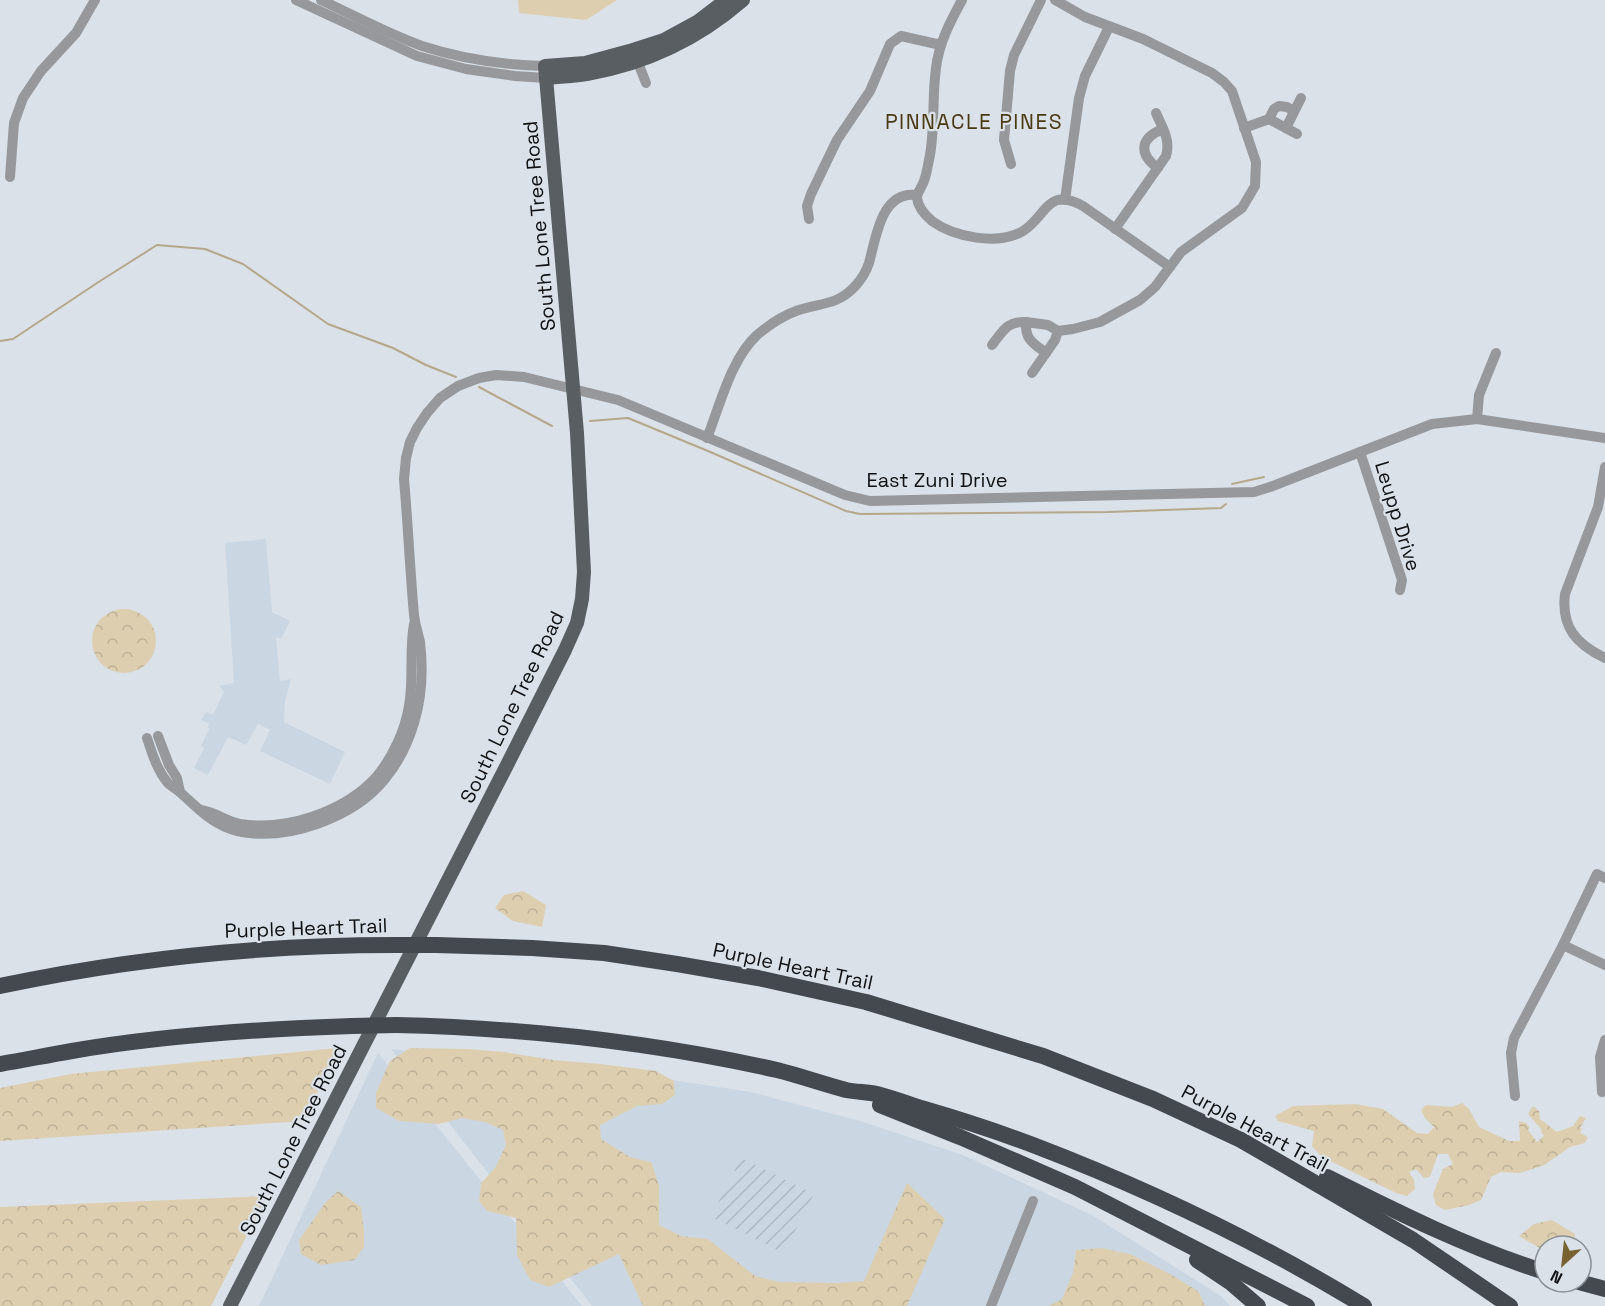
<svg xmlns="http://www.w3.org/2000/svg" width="1605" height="1306" viewBox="0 0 1605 1306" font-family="'Space Grotesk',sans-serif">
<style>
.built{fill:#cad7e3}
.industrial{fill:url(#industrial-furrows)}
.green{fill:#ddceb0}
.forest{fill:url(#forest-crowns)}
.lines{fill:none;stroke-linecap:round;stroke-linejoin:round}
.stream{stroke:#b6a78a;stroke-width:2}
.minor{stroke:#96989b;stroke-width:10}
.major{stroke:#595e63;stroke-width:14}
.highway{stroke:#44494f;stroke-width:16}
.highway-bridge{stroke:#44494f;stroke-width:16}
.labels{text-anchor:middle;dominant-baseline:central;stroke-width:4.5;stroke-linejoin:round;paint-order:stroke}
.street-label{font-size:20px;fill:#0f1113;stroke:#dae1e8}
.neighbourhood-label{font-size:21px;letter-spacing:1.5px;fill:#4b3912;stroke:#dae1e8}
</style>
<defs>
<pattern id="industrial-furrows" width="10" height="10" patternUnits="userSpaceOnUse" patternTransform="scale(1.5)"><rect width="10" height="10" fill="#cad7e3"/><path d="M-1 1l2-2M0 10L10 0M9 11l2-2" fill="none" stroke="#acb8c2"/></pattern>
<pattern id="forest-crowns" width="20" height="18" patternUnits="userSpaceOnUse" patternTransform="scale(1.5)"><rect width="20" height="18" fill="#ddceb0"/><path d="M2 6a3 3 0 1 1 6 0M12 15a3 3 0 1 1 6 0" fill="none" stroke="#bcb096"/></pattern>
</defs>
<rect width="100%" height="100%" fill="#dae1e8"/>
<!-- built -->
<g class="built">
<polygon points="266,539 272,612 290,621 281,639 276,637 280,681 291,679 285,702 284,722 345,752 330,784 260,751 270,730 258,724 246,745 228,737 208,775 194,768 204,748 201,746 209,729 208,727 209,723 201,720 206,712 213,715 224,692 219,686 234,683 225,543"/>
<polygon points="391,1049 620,1072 751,1092 860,1121 963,1155 1092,1215 1221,1296 1230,1306 592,1306"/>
<polygon points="378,1053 582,1306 259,1306"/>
</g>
<!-- industrial -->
<polygon class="industrial" points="741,1158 814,1194 784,1253 711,1217"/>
<!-- green -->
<polygon class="green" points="518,0 617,0 586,20 519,13"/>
<!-- forest -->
<g class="forest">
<circle cx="124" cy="641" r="32"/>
<polygon points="523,891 546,905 542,927 513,921 495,908 504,895"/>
<polygon points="338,1048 304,1121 0,1141 0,1088 71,1074"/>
<polygon points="410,1048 467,1049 504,1052 553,1060 600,1064 656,1071 674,1081 675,1095 662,1104 637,1106 600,1125 601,1139 630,1157 651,1162 659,1185 659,1225 681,1236 708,1239 755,1276 780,1282 836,1283 864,1281 907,1183 945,1219 907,1306 643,1306 619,1254 549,1287 530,1280 517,1255 516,1218 487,1211 479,1201 481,1183 495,1168 506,1145 503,1130 485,1122 462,1118 439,1124 399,1121 376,1108 376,1093 390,1061"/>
<polygon points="1462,1103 1469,1109 1479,1127 1509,1141 1520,1141 1519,1121 1526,1123 1530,1128 1528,1130 1537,1142 1544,1136 1541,1132 1542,1130 1528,1114 1533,1106 1539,1111 1540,1119 1557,1132 1573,1126 1580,1116 1586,1118 1580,1128 1582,1129 1580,1133 1588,1137 1585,1143 1570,1147 1544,1165 1520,1173 1501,1172 1491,1177 1481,1200 1469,1205 1445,1210 1436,1205 1433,1194 1443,1169 1453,1164 1448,1154 1438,1154 1430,1177 1424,1178 1416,1169 1409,1172 1414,1180 1415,1189 1407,1196 1396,1193 1322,1157 1312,1146 1314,1131 1278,1121 1275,1116 1293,1106 1355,1104 1383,1109 1417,1133 1428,1134 1434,1127 1425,1118 1421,1110 1426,1105 1452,1107"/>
<polygon points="338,1191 361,1207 364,1230 364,1247 355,1260 321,1265 301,1254 299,1240 325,1203"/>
<polygon points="267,1196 211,1306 0,1306 0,1207"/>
<polygon points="1552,1220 1575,1234 1574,1246 1545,1246 1545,1251 1519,1236 1534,1224"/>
<polygon points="1101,1248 1130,1254 1172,1275 1199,1292 1205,1306 1049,1306 1062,1299 1073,1273 1076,1250"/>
</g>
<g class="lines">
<!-- stream -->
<g class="stream">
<polyline points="0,341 13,339 97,283 157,245 205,249 243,264 328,324 393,348 426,365 456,377"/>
<polyline points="479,387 552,426"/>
<polyline points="590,421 628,418 708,451 846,511 860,514 1108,512 1221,508 1226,504"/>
<polyline points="1232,484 1264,477"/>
</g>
<!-- minor -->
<g class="minor">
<polyline points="296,0 417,56 466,69 515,76 546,78"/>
<path d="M321 0C355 16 388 34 422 46 462 59 503 65 545 66"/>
<path d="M962 0C950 22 939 43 936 68 932 97 935 126 930 155 928 164 927 173 924 181 922 187 917 192 917 198 918 208 925 215 932 221 954 237 998 246 1023 231 1047 216 1047 186 1083 206L1170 267"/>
<path d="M1055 0 1085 17 1143 39 1212 73 1224 82 1232 91 1256 162 1255 186 1242 208 1181 252 1155 287 1140 300 1100 322 1073 329 1058 331 1048 325 1026 322C1025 340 1033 343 1046 353L1055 340 1058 331"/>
<polyline points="635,55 646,83"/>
<polyline points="1269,119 1274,109 1279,106 1287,107 1294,111"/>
<polyline points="1244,128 1269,119 1297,134"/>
<polyline points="1286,128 1301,98"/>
<polyline points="1011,164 1004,140 1010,71 1014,55 1041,0"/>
<path d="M1158 168C1138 154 1140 138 1163 129"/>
<polyline points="10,177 14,123 23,98 41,71 76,33 95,0"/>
<polyline points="1065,200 1079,98 1085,76 1109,27"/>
<polyline points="809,219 807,206 811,194 837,140 870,91 890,44 901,36 941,45"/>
<path d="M1115 229 1166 156C1171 140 1162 127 1156 113"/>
<path d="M992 345C1003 331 1007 321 1026 322"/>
<polyline points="1032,373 1046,353"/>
<polyline points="1477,419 1479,395 1496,353"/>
<path d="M707 438C720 405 731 359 757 335 769 325 782 316 796 311 809 306 824 305 836 300 852 293 864 278 869 263 876 238 881 190 917 195"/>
<polyline points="1360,452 1402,580 1400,590"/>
<path d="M1605 467 1598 507 1565 594C1561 627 1576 644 1605 658"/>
<polyline points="158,736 169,765 177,778 180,792"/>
<path d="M147 738C152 753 157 770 168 783 172 787 178 790 182 794 200 810 213 825 237 831 286 842 354 818 385 779 398 763 408 743 414 723 422 697 423 668 420 642 418 633 415 624 414 615 410 570 408 525 404 479L406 458 410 442 417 428 427 413 440 398 458 386 479 378 496 375 524 377 618 400 845 495 870 501 1254 492 1270 487 1432 424 1477 419 1605 438"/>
<path d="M201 810C215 812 226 821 240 824 286 831 345 812 377 776 393 757 405 730 409 706 414 679 409 651 414 624"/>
<polyline points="1563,945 1605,965"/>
<polyline points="1602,1092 1600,1057 1605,1040"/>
<polyline points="1515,1096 1511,1053 1514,1038 1563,945 1597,874 1605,878"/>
<polyline points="991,1306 1033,1201"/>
</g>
<!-- major -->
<g class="major">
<path d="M546 78C559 77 573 76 587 74 645 64 698 39 743 0"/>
<polyline points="230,1306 506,767 565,650 577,623 582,599 584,572 577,433 545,66 585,63 633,50 664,40 697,22 726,0"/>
</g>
<!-- highway -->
<g class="highway">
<polyline points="436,945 532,948 604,953 677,964 758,978 866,1002 1043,1056 1153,1099 1241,1140 1413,1240 1510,1306"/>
<path d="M0 986C132 958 261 945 395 945"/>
<path d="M396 1025C524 1028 652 1042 777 1070 801 1076 823 1084 846 1090 856 1092 867 1092 877 1094 892 1098 906 1103 921 1108 959 1119 996 1131 1033 1145 1148 1189 1259 1242 1364 1306"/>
<path d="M0 1064C24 1060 48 1055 72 1051 165 1035 259 1029 352 1026"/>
<polyline points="880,1105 960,1137 1075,1187 1307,1306"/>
<path d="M1327 1177C1399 1213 1469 1248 1545 1272"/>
<polyline points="1197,1260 1230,1282 1258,1306"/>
<polyline points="1579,1282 1605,1289"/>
</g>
<!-- highway-bridge -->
<g class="highway-bridge">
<polyline points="395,945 436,945"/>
<polyline points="352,1026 396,1025"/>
</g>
</g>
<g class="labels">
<!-- street labels -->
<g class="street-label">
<text transform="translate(539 226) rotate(-95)">South Lone Tree Road</text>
<text x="937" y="480">East Zuni Drive</text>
<text transform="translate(1398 516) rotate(73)">Leupp Drive</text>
<text transform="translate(512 707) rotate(-64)">South Lone Tree Road</text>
<text transform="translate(306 928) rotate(-2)">Purple Heart Trail</text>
<text transform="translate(793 966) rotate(12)">Purple Heart Trail</text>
<text transform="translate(1255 1128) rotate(28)">Purple Heart Trail</text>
<text transform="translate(293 1140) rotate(-63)">South Lone Tree Road</text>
</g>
<!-- neighbourhood labels -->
<g class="neighbourhood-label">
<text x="974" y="121">PINNACLE PINES</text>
</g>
</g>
<!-- north arrow -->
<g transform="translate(1563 1264) rotate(207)"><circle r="28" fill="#dae1e8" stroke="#898e93" stroke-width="1.5"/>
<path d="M0-4.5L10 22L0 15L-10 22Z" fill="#796232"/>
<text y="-9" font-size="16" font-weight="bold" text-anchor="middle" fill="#0f1113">N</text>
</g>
</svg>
